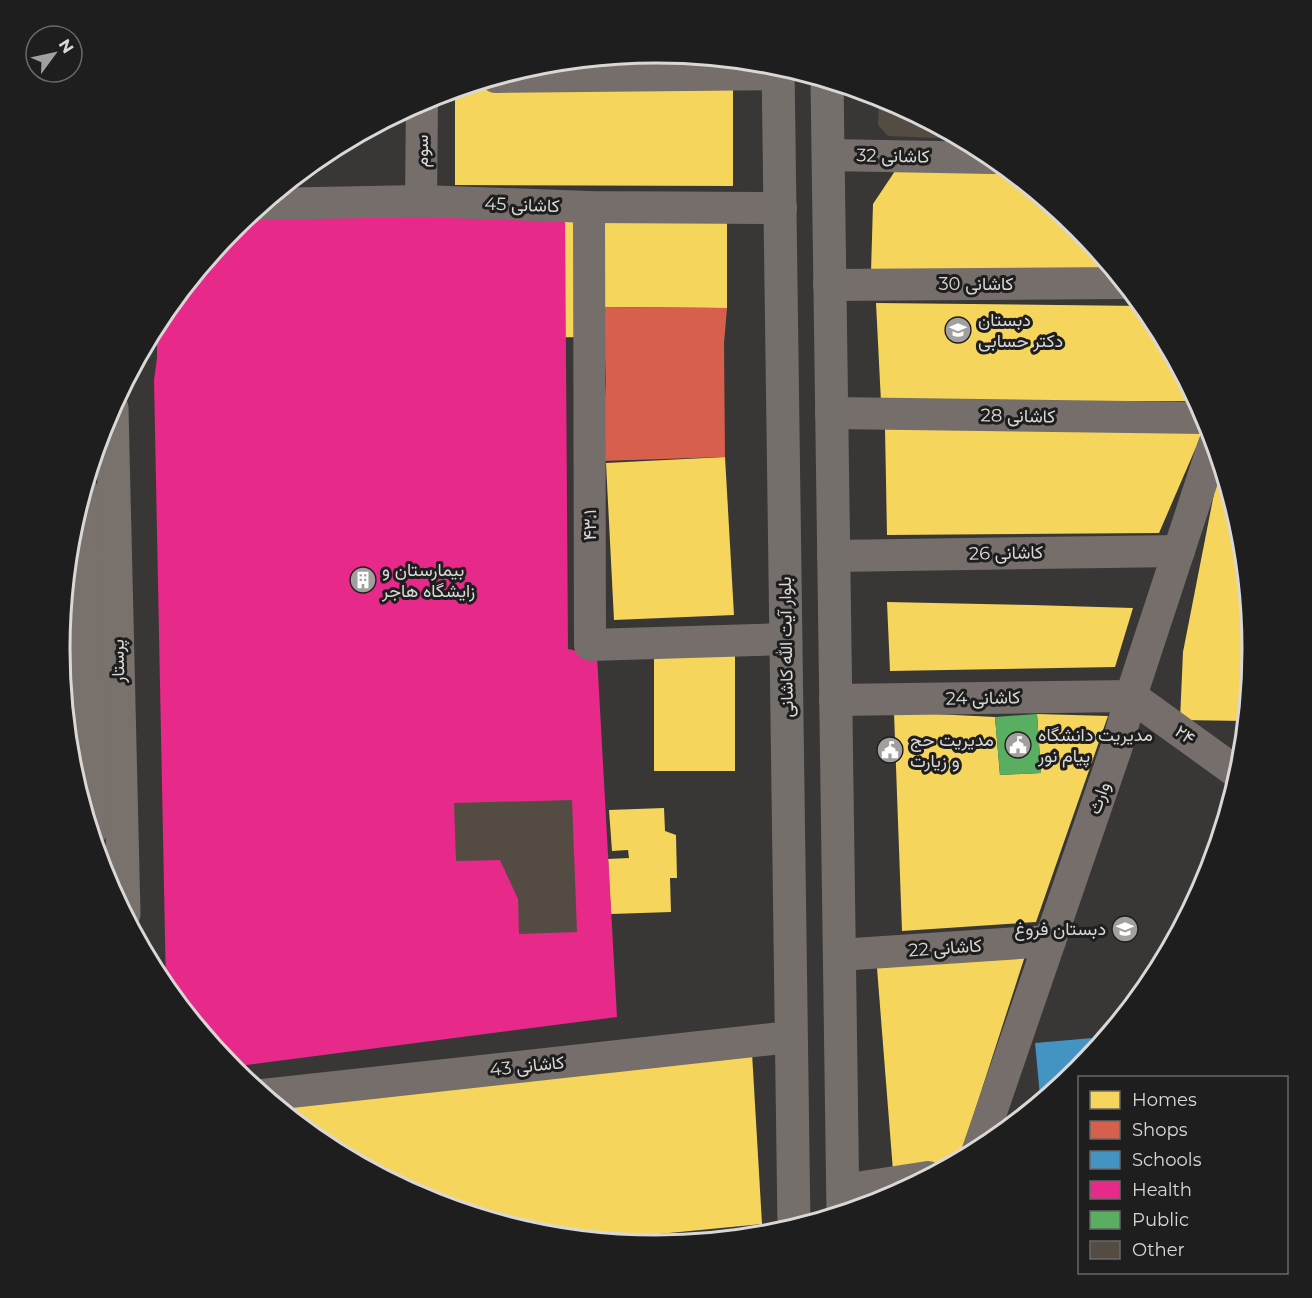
<svg xmlns="http://www.w3.org/2000/svg" width="1312" height="1298" viewBox="0 0 1312 1298" font-family="Montserrat,Vazirmatn,sans-serif">
<style>
.homes{fill:#f6d55c}
.shops{fill:#d6604d}
.schools{fill:#4393c3}
.health{fill:#e7298a}
.public{fill:#5aae61}
.building{fill:#544b43}
.lines{fill:none;stroke-linecap:round;stroke-linejoin:round}
.street{stroke:#756e6a;stroke-width:32}
.secondary{stroke:#78716c;stroke-width:33}
.primary{stroke:#756f6c;stroke-width:33}
.labels{text-anchor:middle;dominant-baseline:central;stroke-width:6;stroke-linejoin:round;paint-order:stroke}
.street-label{font-size:18px;fill:#dad8d7;stroke:#1f1e1e}
.poi-label{font-size:18px;fill:#dad8d7;stroke:#1f1e1e;text-anchor:start}
.rim{fill:none;stroke:#dad8d7;stroke-width:3}
</style>
<rect width="100%" height="100%" fill="#383736"/>
<!-- homes -->
<g class="homes">
<polygon points="656,53 679,55 679,56 635,56 635,55"/>
<polygon points="474,84 733,85 733,186 455,185 455,90"/>
<polygon points="897,168 1008,170 1078,227 1111,268 871,272 873,204"/>
<polygon points="491,206 577,216 579,337 535,338 537,422 462,422 462,338 489,338"/>
<polygon points="604,218 727,219 727,308 603,307"/>
<polygon points="876,303 1143,306 1152,318 1196,401 881,402"/>
<polygon points="885,428 1203,431 1159,533 887,535"/>
<polygon points="725,457 734,615 614,620 606,463"/>
<polygon points="1220,463 1241,533 1252,649 1245,721 1180,720 1183,652"/>
<polygon points="887,602 1031,605 1133,608 1115,667 890,671"/>
<polygon points="654,652 735,653 735,771 654,771"/>
<polygon points="894,712 995,717 1000,775 1041,773 1037,714 1108,716 1036,922 902,931"/>
<polygon points="664,808 665,831 676,835 677,878 670,878 671,912 611,914 608,859 629,858 628,850 612,851 609,810"/>
<polygon points="588,937 593,1001 541,1004 536,941"/>
<polygon points="1025,956 959,1160 893,1171 877,968"/>
<polygon points="752,1053 762,1224 597,1240 539,1234 427,1200 324,1145 276,1105"/>
</g>
<!-- shops -->
<polygon class="shops" points="603,307 727,308 724,343 725,457 601,461 606,381"/>
<!-- schools -->
<polygon class="schools" points="1104,1037 1078,1071 1048,1095 1040,1096 1035,1043"/>
<!-- health -->
<polygon class="health" points="263,204 565,212 568,649 597,655 617,1017 231,1067 166,988 154,380 157,358 157,323 234,227"/>
<!-- public -->
<polygon class="public" points="1037,714 1041,773 1000,775 995,717"/>
<!-- building -->
<g class="building">
<polygon points="879,96 885,98 961,139 888,136 878,125"/>
<polygon points="572,800 577,932 519,934 518,899 500,860 456,861 454,803"/>
</g>
<g class="lines">
<!-- street -->
<g class="street">
<polyline points="496,77 778,74"/>
<polyline points="828,155 993,158"/>
<polyline points="421,201 422,101"/>
<polyline points="263,204 421,201 589,207 781,208"/>
<polyline points="589,207 590,645 786,639"/>
<polyline points="829,285 1123,283"/>
<polyline points="831,413 1205,418"/>
<polyline points="833,556 1179,551"/>
<polyline points="835,700 1131,696 1239,774"/>
<polyline points="839,955 1050,941"/>
<polyline points="263,1095 791,1037"/>
<polyline points="978,1150 1117,746 1131,696 1214,444"/>
<polyline points="843,1190 928,1177"/>
</g>
<!-- secondary -->
<g class="secondary">
<polyline points="112,408 124,914"/>
<polyline points="83,493 91,830"/>
</g>
<!-- primary -->
<g class="primary">
<polyline points="778,66 794,1227"/>
<polyline points="827,80 843,1213"/>
</g>
</g>
<!-- icons -->
<defs>
<symbol id="school-disc" viewBox="-11 -11 22 22"><circle r="9.5" fill="#a1a09f" stroke="#1f1e1e"/><path d="M0-5L7-2L0 1L-7-2ZM-4 1L0 2.5L4 1V4Q0 6-4 4Z" fill="#fff"/></symbol>
<symbol id="building-disc" viewBox="-11 -11 22 22"><circle r="9.5" fill="#a1a09f" stroke="#1f1e1e"/><path d="M-4-6H4V6H1V3H-1V6H-4ZM-2.5-4.3h1.7v1.8h-1.7ZM.8-4.3h1.7v1.8H.8ZM-2.5-1h1.7V.8h-1.7ZM.8-1h1.7V.8H.8Z" fill="#fff"/></symbol>
<symbol id="civic-disc" viewBox="-11 -11 22 22"><circle r="9.5" fill="#a1a09f" stroke="#1f1e1e"/><path d="M-.6-6.5H3V-4.5H.6V-3L4-1V1h2V6H-6V1h2V-1L-.6-3ZM-1.2 2.5V6h2.4V2.5Z" fill="#fff"/></symbol>
</defs>
<g fill-rule="evenodd">
<use href="#school-disc" x="943" y="315" width="30" height="30"/>
<use href="#building-disc" x="348" y="565" width="30" height="30"/>
<use href="#civic-disc" x="1003" y="730" width="30" height="30"/>
<use href="#civic-disc" x="875" y="735" width="30" height="30"/>
<use href="#school-disc" x="1110" y="914" width="30" height="30"/>
</g>
<g class="labels">
<!-- street labels -->
<g class="street-label">
<text transform="translate(422 151) rotate(-90)">سوم</text>
<text transform="translate(893 156) rotate(1)">کاشانی 32</text>
<text transform="translate(522 205) rotate(2)">کاشانی 45</text>
<text x="976" y="284">کاشانی 30</text>
<text transform="translate(1018 416) rotate(1)">کاشانی 28</text>
<text transform="translate(590 525) rotate(-90)">۴۳.۱</text>
<text transform="translate(1006 553) rotate(-1)">کاشانی 26</text>
<text transform="translate(786 647) rotate(-91)">بلوار آیت الله کاشانی</text>
<text transform="translate(118 661) rotate(-91)">پرستار</text>
<text transform="translate(983 698) rotate(-1)">کاشانی 24</text>
<text transform="translate(1185 735) rotate(36)">۲۴</text>
<text transform="translate(1099 798) rotate(-71)">وارث</text>
<text transform="translate(945 948) rotate(-4)">کاشانی 22</text>
<text transform="translate(527 1066) rotate(-6)">کاشانی 43</text>
</g>
<!-- poi labels -->
<g class="poi-label">
<text x="978" y="320">دبستان<tspan x="978" dy="21">دکتر حسابی</tspan></text>
<text x="382" y="570">بیمارستان و<tspan x="382" dy="21">زایشگاه هاجر</tspan></text>
<text x="1038" y="735">مدیریت دانشگاه<tspan x="1038" dy="21">پیام نور</tspan></text>
<text x="910" y="740">مدیریت حج<tspan x="910" dy="21">و زیارت</tspan></text>
<text x="1106" y="929" text-anchor="end">دبستان فروغ</text>
</g>
</g>
<!-- crop -->
<path d="M0 0H1312V1298H0ZM70 649a586 586 0 1 1 1172 0a586 586 0 1 1-1172 0Z" fill="#1f1e1e" fill-rule="evenodd"/>
<path class="rim" d="M70 649a586 586 0 1 1 1172 0a586 586 0 1 1-1172 0Z"/>
<!-- legend -->
<rect x="1078" y="1076" width="210" height="198" fill="#1f1e1e" stroke="#6a6868" stroke-width="1.5"/>
<rect x="1090" y="1091" width="30" height="18" fill="#f6d55c" stroke="#6a6868" stroke-width="1.5"/>
<text x="1132" y="1106" font-size="18" fill="#dad8d7">Homes</text>
<rect x="1090" y="1121" width="30" height="18" fill="#d6604d" stroke="#6a6868" stroke-width="1.5"/>
<text x="1132" y="1136" font-size="18" fill="#dad8d7">Shops</text>
<rect x="1090" y="1151" width="30" height="18" fill="#4393c3" stroke="#6a6868" stroke-width="1.5"/>
<text x="1132" y="1166" font-size="18" fill="#dad8d7">Schools</text>
<rect x="1090" y="1181" width="30" height="18" fill="#e7298a" stroke="#6a6868" stroke-width="1.5"/>
<text x="1132" y="1196" font-size="18" fill="#dad8d7">Health</text>
<rect x="1090" y="1211" width="30" height="18" fill="#5aae61" stroke="#6a6868" stroke-width="1.5"/>
<text x="1132" y="1226" font-size="18" fill="#dad8d7">Public</text>
<rect x="1090" y="1241" width="30" height="18" fill="#544b43" stroke="#6a6868" stroke-width="1.5"/>
<text x="1132" y="1256" font-size="18" fill="#dad8d7">Other</text>
<!-- north arrow -->
<g transform="translate(54 54) rotate(57)"><circle r="28" fill="#1f1e1e" stroke="#6a6868" stroke-width="1.5"/>
<path d="M0-4.5L10 22L0 15L-10 22Z" fill="#a1a09f"/>
<text y="-9" font-size="16" font-weight="bold" text-anchor="middle" fill="#dad8d7">N</text>
</g>
</svg>
